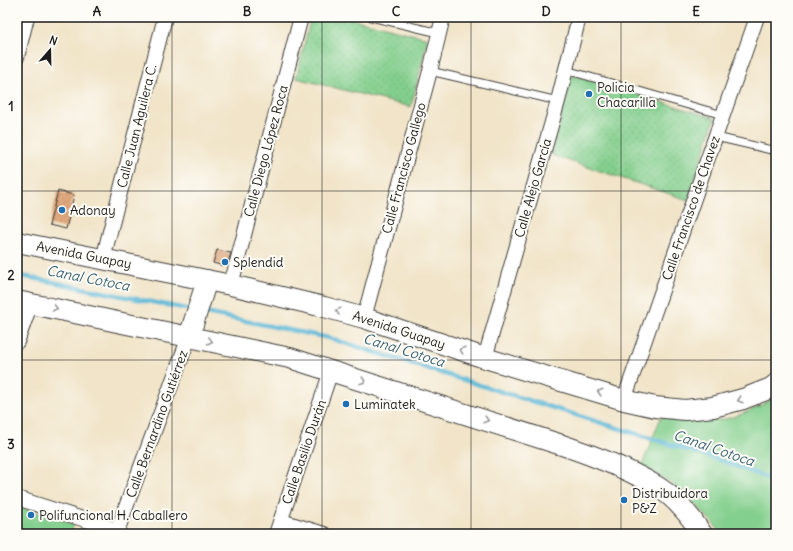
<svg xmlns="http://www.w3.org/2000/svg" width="793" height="551" viewBox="0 0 793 551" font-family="Delius,sans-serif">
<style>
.green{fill:#83cf8d;stroke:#507654}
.park{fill:url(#park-dots);stroke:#507654}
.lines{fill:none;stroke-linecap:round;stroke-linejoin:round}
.stream{stroke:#56b5d4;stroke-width:4.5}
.building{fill:url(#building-hatch)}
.lane-casing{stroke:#3c3a36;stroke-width:9}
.street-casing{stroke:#3c3a36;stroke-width:16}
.secondary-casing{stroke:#3c3a36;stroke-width:22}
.lane{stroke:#fff;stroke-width:7}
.street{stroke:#fff;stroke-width:14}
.secondary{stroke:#fff;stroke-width:20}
.oneway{stroke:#999}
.grid{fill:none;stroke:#1c1c1c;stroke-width:1;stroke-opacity:0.55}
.poi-dot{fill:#1f6fb2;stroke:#fdfcf7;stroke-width:1.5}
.labels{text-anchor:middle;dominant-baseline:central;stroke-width:4;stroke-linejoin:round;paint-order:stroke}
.poi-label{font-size:13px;fill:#1c1c1c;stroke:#fdfcf7;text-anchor:start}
.street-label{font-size:13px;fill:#1c1c1c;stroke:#fdfcf7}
.water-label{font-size:14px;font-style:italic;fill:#36616f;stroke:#fdfcf7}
.neatline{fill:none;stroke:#1c1c1c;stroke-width:1.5}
.grid-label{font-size:13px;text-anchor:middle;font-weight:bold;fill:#1c1c1c}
</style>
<defs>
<pattern id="park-dots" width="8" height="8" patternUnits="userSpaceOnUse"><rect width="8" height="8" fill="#83cf8d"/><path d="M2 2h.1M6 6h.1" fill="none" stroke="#71b179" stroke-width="1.8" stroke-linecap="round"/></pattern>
<pattern id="building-hatch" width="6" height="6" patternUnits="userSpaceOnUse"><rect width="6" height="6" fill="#e0a87e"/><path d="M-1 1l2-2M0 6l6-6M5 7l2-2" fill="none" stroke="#c0906c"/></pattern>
</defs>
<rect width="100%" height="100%" fill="#fdfcf7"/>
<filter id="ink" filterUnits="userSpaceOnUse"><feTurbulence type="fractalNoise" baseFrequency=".025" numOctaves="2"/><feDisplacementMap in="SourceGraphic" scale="8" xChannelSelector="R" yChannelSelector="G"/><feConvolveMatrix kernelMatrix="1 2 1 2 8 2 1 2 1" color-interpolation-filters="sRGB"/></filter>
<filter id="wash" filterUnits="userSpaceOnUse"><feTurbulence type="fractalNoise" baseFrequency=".012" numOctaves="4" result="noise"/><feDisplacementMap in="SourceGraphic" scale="16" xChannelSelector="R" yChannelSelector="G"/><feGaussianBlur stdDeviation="0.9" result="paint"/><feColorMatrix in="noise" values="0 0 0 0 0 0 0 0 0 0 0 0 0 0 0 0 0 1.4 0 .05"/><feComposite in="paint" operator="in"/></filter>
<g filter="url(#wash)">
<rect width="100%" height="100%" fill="#f1e4c8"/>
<!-- green -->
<g class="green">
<path d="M776 397V534H720C717 527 712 522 707 517 688 494 667 480 642 465L661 417C679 419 699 423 718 420 738 418 758 407 776 397Z"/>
<polygon points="17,506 74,524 71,534 17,534"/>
</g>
<!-- park -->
<g class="park">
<polygon points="311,17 344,17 428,38 411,107 296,78"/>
<polygon points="572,75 715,118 688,200 551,155"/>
</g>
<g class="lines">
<!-- stream -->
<g class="stream">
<polyline points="17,275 192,310"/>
<polyline points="201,312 329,338 717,459 776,481"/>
</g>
</g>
<g id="blocks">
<!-- building -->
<g class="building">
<polygon points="58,191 74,195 66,229 49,225"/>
<polygon points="217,250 231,253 228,262 224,266 213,263"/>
</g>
</g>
</g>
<g filter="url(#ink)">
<use href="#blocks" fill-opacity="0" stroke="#3c3a36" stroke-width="1"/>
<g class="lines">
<defs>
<g id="lane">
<polyline points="371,17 439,33"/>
<polyline points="566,70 723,115"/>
<polyline points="430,71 558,101"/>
<polyline points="716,137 776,151"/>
</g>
<g id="street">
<polyline points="17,57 27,17"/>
<polyline points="103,259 165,17"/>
<polyline points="231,285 301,17"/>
<polyline points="364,318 430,71 443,17"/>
<polyline points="17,342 31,303"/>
<polyline points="485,358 558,101 579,17"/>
<polyline points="624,400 757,17"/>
<polyline points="17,498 117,530"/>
<polyline points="281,521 324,534"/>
<polyline points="116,534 189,337"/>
<polyline points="276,534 331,371"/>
</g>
<g id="secondary">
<polyline points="17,242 231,285 324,307 364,318 485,358 624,400 655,407 685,410 713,407 743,399 771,388 776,384"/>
<path d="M17 301 290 358 565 446C597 457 629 469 658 487 676 498 691 517 702 534"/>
<polyline points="189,337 207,280"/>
</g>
</defs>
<!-- lane casing -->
<use href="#lane" class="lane-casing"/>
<!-- street casing -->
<use href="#street" class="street-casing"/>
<!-- secondary casing -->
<use href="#secondary" class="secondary-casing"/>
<!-- lane -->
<use href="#lane" class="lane"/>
<!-- street -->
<use href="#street" class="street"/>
<!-- secondary -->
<use href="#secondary" class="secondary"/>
</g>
<!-- one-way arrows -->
<defs><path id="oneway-chevron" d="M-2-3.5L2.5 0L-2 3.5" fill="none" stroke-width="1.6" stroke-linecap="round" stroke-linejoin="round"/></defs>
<g class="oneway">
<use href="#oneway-chevron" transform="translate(55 308) rotate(12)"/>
<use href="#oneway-chevron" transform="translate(338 311) rotate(-165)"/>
<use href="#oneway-chevron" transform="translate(210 341) rotate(12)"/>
<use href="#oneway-chevron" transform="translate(462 350) rotate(-162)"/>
<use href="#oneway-chevron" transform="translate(363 381) rotate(18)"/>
<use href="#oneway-chevron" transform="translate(600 392) rotate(-163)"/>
<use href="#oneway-chevron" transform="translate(740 400) rotate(163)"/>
<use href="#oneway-chevron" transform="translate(486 420) rotate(18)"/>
</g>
</g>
<!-- grid -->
<path class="grid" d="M172 17V534M322 17V534M471 17V534M621 17V534M17 191H776M17 360H776"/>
<!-- markers -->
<g class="poi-dot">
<circle cx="589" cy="94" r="4"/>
<circle cx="62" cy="210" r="4"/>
<circle cx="225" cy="262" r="4"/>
<circle cx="346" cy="404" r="4"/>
<circle cx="624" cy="500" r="4"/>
<circle cx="31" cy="515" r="4"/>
</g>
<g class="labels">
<!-- poi labels -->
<g class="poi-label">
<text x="597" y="87">Policia<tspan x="597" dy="15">Chacarilla</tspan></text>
<text x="70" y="210">Adonay</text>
<text x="233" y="262">Splendid</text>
<text x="354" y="404">Luminatek</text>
<text x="632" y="493">Distribuidora<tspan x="632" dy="15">P&amp;Z</tspan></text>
<text x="39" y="515">Polifuncional H. Caballero</text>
</g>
<!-- street labels -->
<g class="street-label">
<text transform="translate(137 126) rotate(-76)">Calle Juan Aguilera C.</text>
<text transform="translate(266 151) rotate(-75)">Calle Diego López Roca</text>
<text transform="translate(404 168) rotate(-75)">Calle Francisco Gallego</text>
<text transform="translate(533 188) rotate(-74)">Calle Alejo García</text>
<text transform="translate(691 208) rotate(-71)">Calle Francisco de Chavez</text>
<text transform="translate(84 255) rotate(11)">Avenida Guapay</text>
<text transform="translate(399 330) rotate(18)">Avenida Guapay</text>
<text transform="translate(157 424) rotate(-70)">Calle Bernardino Gutiérrez</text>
<text transform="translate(304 452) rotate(-71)">Calle Basilio Durán</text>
</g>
<!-- water labels -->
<g class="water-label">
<text transform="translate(88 278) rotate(11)">Canal Cotoca</text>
<text transform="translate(404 350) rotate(17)">Canal Cotoca</text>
<text transform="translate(714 448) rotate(19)">Canal Cotoca</text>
</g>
</g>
<!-- margin -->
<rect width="793" height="551" fill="none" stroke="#fdfcf7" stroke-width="44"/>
<!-- north arrow -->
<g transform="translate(50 50) rotate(20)" stroke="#fdfcf7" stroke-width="3" paint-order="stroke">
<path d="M0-3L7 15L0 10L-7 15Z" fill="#1c1c1c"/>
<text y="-6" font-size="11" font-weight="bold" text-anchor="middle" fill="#1c1c1c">N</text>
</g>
<rect x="22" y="22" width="749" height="507" class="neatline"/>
<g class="grid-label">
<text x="97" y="16">A</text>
<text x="247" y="16">B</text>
<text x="396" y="16">C</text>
<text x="546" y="16">D</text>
<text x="696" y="16">E</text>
<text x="11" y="111">1</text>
<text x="11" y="280">2</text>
<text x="11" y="449">3</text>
</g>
</svg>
